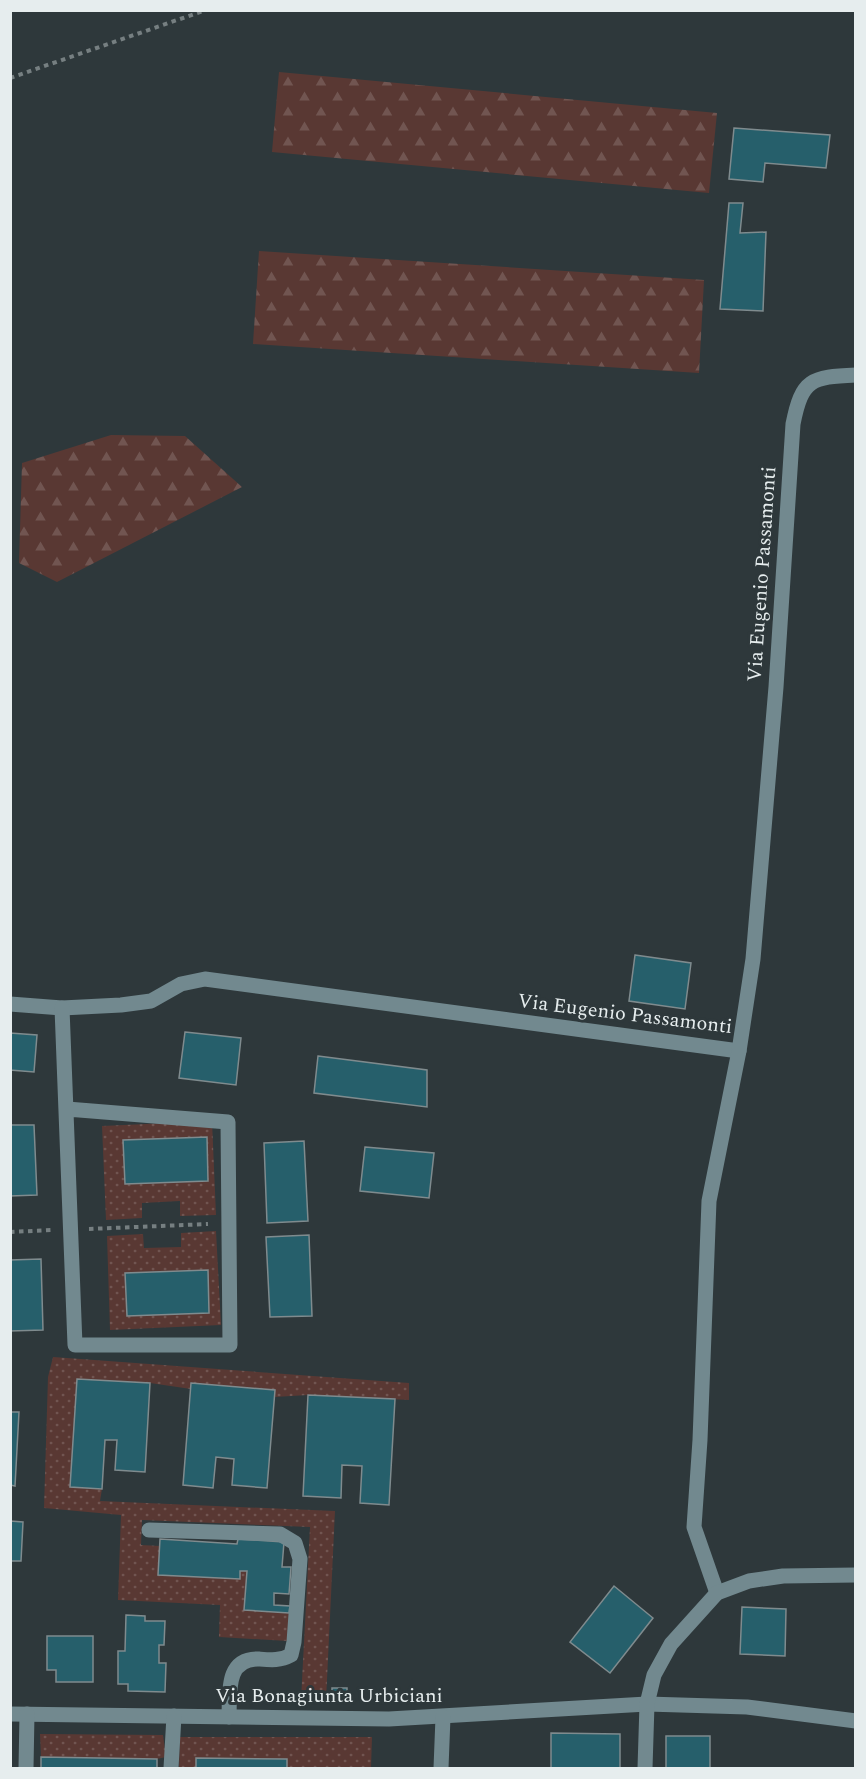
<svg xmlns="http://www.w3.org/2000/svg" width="866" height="1779" viewBox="0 0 866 1779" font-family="Spectral,serif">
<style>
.forest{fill:url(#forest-firs)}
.garden{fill:url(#garden-dots)}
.building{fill:#265f6b;stroke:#7f8b8e;stroke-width:1.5}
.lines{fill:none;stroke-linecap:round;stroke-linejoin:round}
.path{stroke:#767f81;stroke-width:4;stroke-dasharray:4.5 4.5;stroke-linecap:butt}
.minor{stroke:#72898f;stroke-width:15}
.labels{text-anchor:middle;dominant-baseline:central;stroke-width:6;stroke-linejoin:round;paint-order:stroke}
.street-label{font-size:20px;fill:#e6edee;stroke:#2e383b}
</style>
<defs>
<pattern id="forest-firs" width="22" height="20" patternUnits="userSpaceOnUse" patternTransform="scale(1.5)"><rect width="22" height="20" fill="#593833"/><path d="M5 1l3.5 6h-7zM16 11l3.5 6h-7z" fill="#715551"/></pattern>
<pattern id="garden-dots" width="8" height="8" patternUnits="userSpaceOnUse" patternTransform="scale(1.5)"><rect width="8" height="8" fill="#593833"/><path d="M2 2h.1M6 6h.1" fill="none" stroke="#715551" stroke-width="1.8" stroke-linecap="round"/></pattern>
</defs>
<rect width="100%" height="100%" fill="#2e383b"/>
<!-- forest -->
<g class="forest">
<polygon points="279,72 717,113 709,193 272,152"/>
<polygon points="259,251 704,280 699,373 253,344"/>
<polygon points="111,435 185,436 242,487 57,582 19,563 22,463"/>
</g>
<!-- garden -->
<g class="garden">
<polygon points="212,1121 216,1215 180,1216 180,1201 142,1203 142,1218 106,1220 102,1126"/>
<polygon points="216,1231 221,1325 110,1330 107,1236 143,1234 144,1248 181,1247 181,1233"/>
<polygon points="53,1357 409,1383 409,1400 308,1395 275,1397 275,1390 191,1383 191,1389 150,1383 77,1380 71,1487 102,1489 100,1501 335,1511 326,1701 301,1700 310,1527 142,1520 141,1545 160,1546 158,1575 240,1579 240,1571 247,1571 245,1610 289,1613 288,1641 219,1637 220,1605 118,1600 121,1515 44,1508 48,1377"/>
<polygon points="40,1734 163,1735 166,1757 157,1759 41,1757"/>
<polygon points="180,1737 372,1737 371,1768 287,1768 287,1759 197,1758 196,1768 179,1768"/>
</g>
<!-- building -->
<g class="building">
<polygon points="734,128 830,135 826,168 765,163 763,182 729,179"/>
<polygon points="729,203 743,203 740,233 766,232 763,311 720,309"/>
<polygon points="635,955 691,963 685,1009 629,1001"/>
<polygon points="185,1032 241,1038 236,1085 179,1078"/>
<polygon points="10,1033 37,1035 34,1072 10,1070"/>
<polygon points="318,1056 427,1070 427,1107 314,1093"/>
<polygon points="10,1125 34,1125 37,1195 10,1196"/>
<polygon points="207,1137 208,1181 125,1184 123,1140"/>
<polygon points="304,1141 308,1221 267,1223 264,1143"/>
<polygon points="365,1147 434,1153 429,1198 360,1191"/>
<polygon points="309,1235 312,1316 270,1317 266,1237"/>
<polygon points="41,1259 43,1330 10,1331 10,1260"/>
<polygon points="208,1270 209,1313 127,1316 125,1273"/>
<polygon points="77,1379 150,1383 145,1472 115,1470 117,1440 105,1440 102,1489 70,1487"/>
<polygon points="191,1383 275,1390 267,1488 232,1485 234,1459 216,1457 213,1488 183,1485"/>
<polygon points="308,1395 395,1399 389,1505 360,1503 362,1466 342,1465 341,1498 303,1496"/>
<polygon points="10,1412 19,1412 15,1486 10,1485"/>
<polygon points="10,1521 23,1522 21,1561 10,1561"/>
<polygon points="160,1539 237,1544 238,1539 284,1542 282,1567 291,1567 289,1594 274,1593 274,1605 290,1606 289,1613 244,1610 247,1571 240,1571 240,1579 158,1575"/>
<polygon points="614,1586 653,1618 610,1673 570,1642"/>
<polygon points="742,1607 786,1609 785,1656 740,1654"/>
<polygon points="126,1615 145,1616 145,1621 165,1621 164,1645 159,1645 159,1663 166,1663 165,1692 128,1691 128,1684 118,1684 118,1651 125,1651"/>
<polygon points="47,1636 93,1636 93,1682 56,1682 56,1670 47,1670"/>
<rect x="332" y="1688" width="15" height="10"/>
<polygon points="551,1733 620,1734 620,1768 551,1768"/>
<rect x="666" y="1736" width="44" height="32"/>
<polygon points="41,1757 157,1759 157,1768 41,1768"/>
<polygon points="196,1758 287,1759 287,1768 196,1768"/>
</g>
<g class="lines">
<!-- path -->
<g class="path">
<polyline points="10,78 206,10"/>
<polyline points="89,1229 208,1224"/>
<polyline points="10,1232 52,1230"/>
</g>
<!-- minor -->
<g class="minor">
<polyline points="10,1004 62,1008 121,1005 151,1001 181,984 205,979 739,1051"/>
<polyline points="62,1008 75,1345 230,1345 228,1122 67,1109"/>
<path d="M149 1530 280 1534 295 1543 300 1559 294 1642 291 1655C280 1661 271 1660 259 1659 225 1658 230 1693 229 1717"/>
<path d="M717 1593 694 1527 700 1440 709 1201 739 1051 753 959 776 687 793 424C802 379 811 377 856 375"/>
<polyline points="10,1714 389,1719 647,1704 747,1707 856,1721"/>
<polyline points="26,1768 27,1714"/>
<polyline points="171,1768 174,1716"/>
<polyline points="441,1768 443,1717"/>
<polyline points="645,1768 647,1704 654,1675 671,1644 717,1593 749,1581 783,1576 856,1575"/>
</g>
</g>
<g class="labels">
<!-- street labels -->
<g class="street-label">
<text transform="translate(762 574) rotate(-86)">Via Eugenio Passamonti</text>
<text transform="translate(625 1014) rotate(7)">Via Eugenio Passamonti</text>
<text x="329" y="1696">Via Bonagiunta Urbiciani</text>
</g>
</g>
<!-- border -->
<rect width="866" height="1779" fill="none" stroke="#e6edee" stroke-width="24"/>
</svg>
